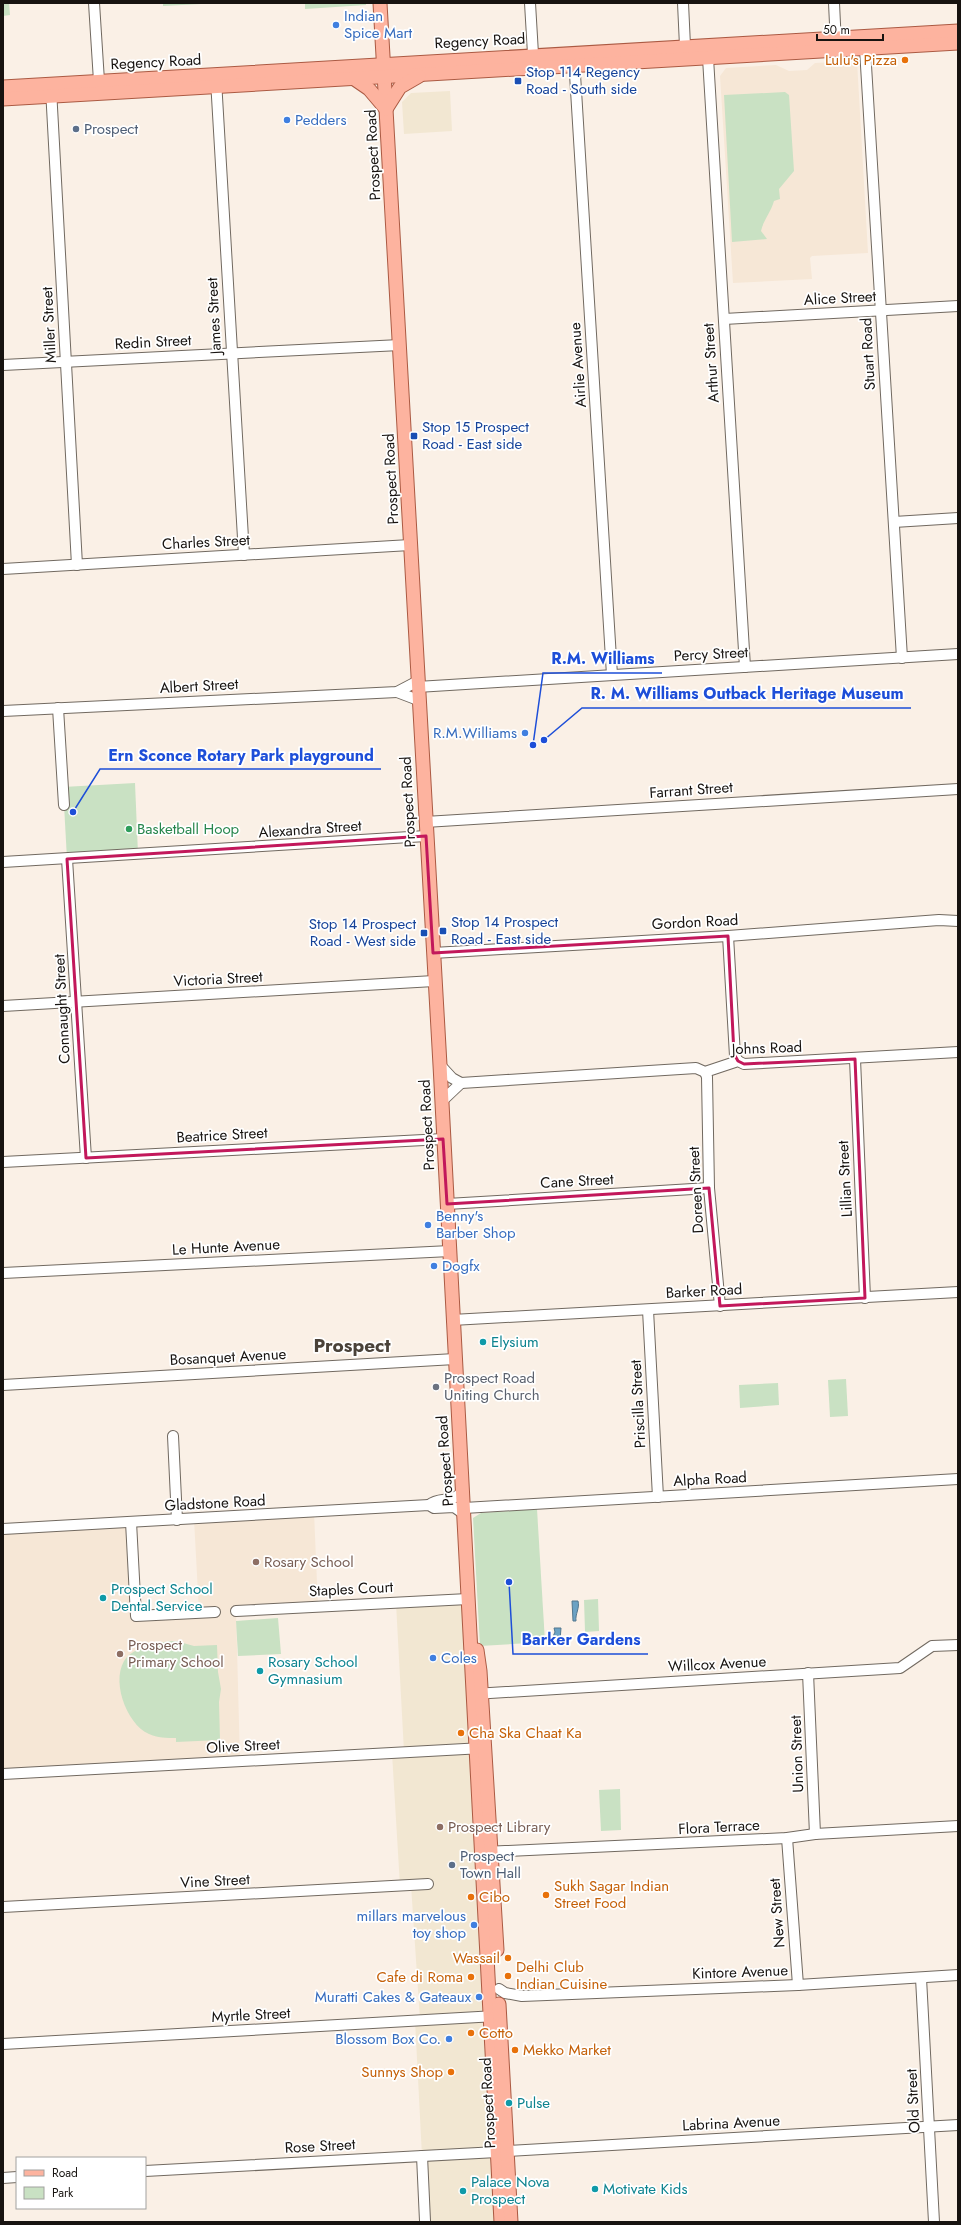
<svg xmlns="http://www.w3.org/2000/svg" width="961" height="2225" viewBox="0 0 961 2225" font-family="Jost,sans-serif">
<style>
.commercial{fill:#f2e7d2}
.built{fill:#f6e7d6}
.green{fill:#c9e1c3}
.water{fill:#6ba2c4;stroke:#52778e}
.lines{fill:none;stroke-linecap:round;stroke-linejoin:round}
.minor-casing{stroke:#716960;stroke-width:12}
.major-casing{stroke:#ab5a43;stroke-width:15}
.minor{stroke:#fff;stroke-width:10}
.major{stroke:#fdb39f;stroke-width:13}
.marked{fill:none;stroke:#c2185b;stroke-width:3;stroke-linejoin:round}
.shop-dot{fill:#3f7fe0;stroke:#fff;stroke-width:1.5}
.food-dot{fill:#e8710a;stroke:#fff;stroke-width:1.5}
.transit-dot{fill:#1a4fb4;stroke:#fff;stroke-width:1.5}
.service-dot{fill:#5c6f8a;stroke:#fff;stroke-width:1.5}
.leisure-dot{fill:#2e9e5b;stroke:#fff;stroke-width:1.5}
.culture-dot{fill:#0f9aa8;stroke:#fff;stroke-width:1.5}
.worship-dot{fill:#6b7280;stroke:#fff;stroke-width:1.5}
.education-dot{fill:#8d6e63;stroke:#fff;stroke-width:1.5}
.labels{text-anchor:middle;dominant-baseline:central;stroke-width:3.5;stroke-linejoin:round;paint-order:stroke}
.shop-label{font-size:15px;fill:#366cbe;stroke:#fff;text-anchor:start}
.street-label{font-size:15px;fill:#171310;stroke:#fff}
.food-label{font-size:15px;fill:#c56008;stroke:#fff;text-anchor:start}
.transit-label{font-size:15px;fill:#164399;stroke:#fff;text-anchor:start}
.service-label{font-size:15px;fill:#4e5e75;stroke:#fff;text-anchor:start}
.leisure-label{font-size:15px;fill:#27864d;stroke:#fff;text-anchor:start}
.culture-label{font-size:15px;fill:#0d838f;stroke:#fff;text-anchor:start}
.worship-label{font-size:15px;fill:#5b616d;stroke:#fff;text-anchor:start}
.education-label{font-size:15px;fill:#785e54;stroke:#fff;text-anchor:start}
.district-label{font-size:19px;font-weight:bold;fill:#4a4239;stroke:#fff}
.leader{fill:none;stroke:#1d4ed8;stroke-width:1.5}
.callout-dot{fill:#1d4ed8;stroke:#fff;stroke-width:1.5}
.callout-label{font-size:16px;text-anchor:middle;font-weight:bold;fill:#1d4ed8;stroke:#fff;stroke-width:3.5;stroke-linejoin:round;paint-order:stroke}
</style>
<rect width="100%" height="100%" fill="#faf0e6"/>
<!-- commercial -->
<g class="commercial">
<polygon points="450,91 452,131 404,134 402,102 411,93"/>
<polygon points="468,1599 501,2222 421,2222 422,2156 415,2020 420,2020 411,1885 400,1886 392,1753 404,1752 396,1603"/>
</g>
<!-- built -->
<g class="built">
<polygon points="857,61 868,253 812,256 810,258 812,279 733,283 720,76 726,68 776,65 789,71 807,70 815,63"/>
<polygon points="314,1512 318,1606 236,1611 240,1761 3,1774 3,1529 131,1522 136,1616 199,1612 194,1519"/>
</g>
<!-- green -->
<g class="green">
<polygon points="3,3 9,3 10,15 3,16"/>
<polygon points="163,3 220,3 163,6"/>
<polygon points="305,3 366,3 366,5 305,9"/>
<path d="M785 92 789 95 794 171 779 189 780 199 774 201C771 212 763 221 761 231L767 239 732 242 724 95Z"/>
<polygon points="135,783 138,854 67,859 63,787"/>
<polygon points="846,1379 848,1416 830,1417 828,1380"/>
<polygon points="778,1383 779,1405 740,1408 739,1385"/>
<polygon points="537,1509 545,1642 480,1646 473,1518 481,1513"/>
<polygon points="598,1599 599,1631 585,1632 584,1600"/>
<polygon points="278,1618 281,1654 238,1656 236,1621"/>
<path d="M176 1641 194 1646 217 1645 218 1672 221 1689 219 1702 220 1740 176 1742V1738C167 1738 157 1738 149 1734 126 1724 109 1677 127 1657 136 1647 164 1641 176 1641Z"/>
<polygon points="620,1789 621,1830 601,1831 599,1790"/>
</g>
<!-- water -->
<g class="water">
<path d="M572 1601H578C580 1608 575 1614 576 1621H573Z"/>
<polygon points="554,1628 561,1628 560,1640 552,1639 555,1632"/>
</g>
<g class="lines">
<defs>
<g id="minor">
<polyline points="94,3 99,81"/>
<polyline points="530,3 533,54"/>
<polyline points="683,3 685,46"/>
<polyline points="834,3 836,45"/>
<polyline points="865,49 902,658"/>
<polyline points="574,58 612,675"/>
<polyline points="708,58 745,667"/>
<polyline points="216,80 244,555"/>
<polyline points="51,89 77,565"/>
<polyline points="724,319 958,306"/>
<polyline points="3,365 400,345"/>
<polyline points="894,522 958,518"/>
<polyline points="3,569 410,545"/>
<polyline points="417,687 958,654"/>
<polyline points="397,692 418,700"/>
<polyline points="58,708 64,805"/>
<polyline points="3,711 397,692 418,681"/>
<polyline points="425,822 958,789"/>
<polyline points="67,859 86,1158"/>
<polyline points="3,862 426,836"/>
<polyline points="728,936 735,1056 738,1061"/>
<polyline points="433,953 728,936 939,920 958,921"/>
<polyline points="3,1006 434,981"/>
<polyline points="855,1059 865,1298"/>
<polyline points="440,1065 452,1078 461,1083 696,1068 705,1072 738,1061 744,1064 958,1052"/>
<polyline points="705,1072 707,1077 709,1188 720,1306"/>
<polyline points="442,1101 461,1083"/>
<polyline points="3,1162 443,1139"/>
<polyline points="447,1204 709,1188"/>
<polyline points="3,1273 450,1251"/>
<polyline points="648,1310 658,1497"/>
<polyline points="452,1320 958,1292"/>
<polyline points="3,1385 455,1359"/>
<polyline points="173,1436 177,1520"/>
<path d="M429 1505C440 1496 451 1504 462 1492"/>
<polyline points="464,1508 958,1479"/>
<polyline points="131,1522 136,1616 215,1612"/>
<polyline points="3,1529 429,1505 434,1508 454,1507 464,1514"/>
<polyline points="236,1611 468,1599"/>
<polyline points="808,1673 815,1834"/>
<polyline points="474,1694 900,1668 932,1646 958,1645"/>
<polyline points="3,1774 483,1748"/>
<polyline points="787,1838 798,1985"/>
<polyline points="485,1852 787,1838 815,1834 958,1826"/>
<polyline points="3,1907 428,1884"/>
<polyline points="921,1978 934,2222"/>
<polyline points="499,1989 505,1993 522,1996 798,1985 958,1975"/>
<polyline points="3,2044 496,2016"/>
<polyline points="507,2151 958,2125"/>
<polyline points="422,2156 425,2221"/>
<polyline points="145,2171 497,2152"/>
<polyline points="3,2178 17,2177"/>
</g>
<g id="major">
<polyline points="380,3 440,1065 501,2222"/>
<polyline points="353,78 369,89 386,109"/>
<polyline points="3,87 958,31"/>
<polyline points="3,99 958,43"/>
<polyline points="386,109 400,87 419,76"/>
<polyline points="477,1650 480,1671 497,1950"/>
<polyline points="499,2004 511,2222"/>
</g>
</defs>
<!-- minor casing -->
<use href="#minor" class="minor-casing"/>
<!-- major casing -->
<use href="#major" class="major-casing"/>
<!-- minor -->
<use href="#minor" class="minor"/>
<!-- major -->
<use href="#major" class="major"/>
</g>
<!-- marked area -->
<path class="marked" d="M426 836 433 953 728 936 734 1054 738 1061 744 1064 855 1059 865 1298 720 1306 709 1188 447 1204 443 1139 86 1158 67 859Z"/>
<!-- markers -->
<g class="shop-dot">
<circle cx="336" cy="25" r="4"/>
<circle cx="287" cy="120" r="4"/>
<circle cx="525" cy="733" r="4"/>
<circle cx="428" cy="1225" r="4"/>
<circle cx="434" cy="1266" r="4"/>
<circle cx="433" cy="1658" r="4"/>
<circle cx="474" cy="1925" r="4"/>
<circle cx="479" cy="1997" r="4"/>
<circle cx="449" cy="2039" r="4"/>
</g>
<g class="food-dot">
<circle cx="905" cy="60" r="4"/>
<circle cx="461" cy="1733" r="4"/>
<circle cx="546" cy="1895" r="4"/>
<circle cx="471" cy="1897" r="4"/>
<circle cx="508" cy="1958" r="4"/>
<circle cx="508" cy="1976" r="4"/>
<circle cx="471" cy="1977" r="4"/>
<circle cx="471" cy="2033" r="4"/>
<circle cx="515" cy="2050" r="4"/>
<circle cx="451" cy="2072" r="4"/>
</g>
<g class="transit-dot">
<rect x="514" y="77" width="8" height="8" rx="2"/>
<rect x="410" y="432" width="8" height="8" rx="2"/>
<rect x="439" y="927" width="8" height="8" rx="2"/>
<rect x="420" y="929" width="8" height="8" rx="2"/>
</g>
<g class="service-dot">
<circle cx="76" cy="129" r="4"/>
<circle cx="452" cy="1865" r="4"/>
</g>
<circle class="leisure-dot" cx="129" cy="829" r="4"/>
<g class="culture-dot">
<circle cx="483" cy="1342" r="4"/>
<circle cx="103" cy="1598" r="4"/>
<circle cx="260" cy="1671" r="4"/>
<circle cx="509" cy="2103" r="4"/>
<circle cx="595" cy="2189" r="4"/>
<circle cx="463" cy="2191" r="4"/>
</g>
<circle class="worship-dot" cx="436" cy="1387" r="4"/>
<g class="education-dot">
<circle cx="256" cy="1562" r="4"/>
<circle cx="120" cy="1654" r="4"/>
<circle cx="440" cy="1827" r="4"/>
</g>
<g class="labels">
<!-- shop labels -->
<g class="shop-label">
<text x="344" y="16">Indian<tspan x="344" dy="17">Spice Mart</tspan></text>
<text x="295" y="120">Pedders</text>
<text x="517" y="733" text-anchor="end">R.M.Williams</text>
<text x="436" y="1216">Benny's<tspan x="436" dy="17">Barber Shop</tspan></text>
<text x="442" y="1266">Dogfx</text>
<text x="441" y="1658">Coles</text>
<text x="466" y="1916" text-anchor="end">millars marvelous<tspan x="466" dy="17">toy shop</tspan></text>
<text x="471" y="1997" text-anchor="end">Muratti Cakes &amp; Gateaux</text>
<text x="441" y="2039" text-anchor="end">Blossom Box Co.</text>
</g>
<!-- street labels -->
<g class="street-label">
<text transform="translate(480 41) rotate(-3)">Regency Road</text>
<text transform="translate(156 62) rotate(-3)">Regency Road</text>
<text transform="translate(373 155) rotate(-93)">Prospect Road</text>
<text transform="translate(840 298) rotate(-3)">Alice Street</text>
<text transform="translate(214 316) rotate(-93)">James Street</text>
<text transform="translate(49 325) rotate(-93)">Miller Street</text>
<text transform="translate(153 342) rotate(-3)">Redin Street</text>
<text transform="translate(868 354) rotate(-93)">Stuart Road</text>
<text transform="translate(711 363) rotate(-94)">Arthur Street</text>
<text transform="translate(578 365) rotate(-94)">Airlie Avenue</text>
<text transform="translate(391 479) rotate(-93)">Prospect Road</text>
<text transform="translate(206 542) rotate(-3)">Charles Street</text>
<text transform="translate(711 654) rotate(-3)">Percy Street</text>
<text transform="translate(199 686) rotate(-3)">Albert Street</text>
<text transform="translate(691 790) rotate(-4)">Farrant Street</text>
<text transform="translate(408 802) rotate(-93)">Prospect Road</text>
<text transform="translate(310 829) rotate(-4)">Alexandra Street</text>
<text transform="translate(695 922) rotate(-3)">Gordon Road</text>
<text transform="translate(218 979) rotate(-3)">Victoria Street</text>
<text transform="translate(62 1009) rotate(-93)">Connaught Street</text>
<text transform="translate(767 1048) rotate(-2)">Johns Road</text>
<text transform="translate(427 1125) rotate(-93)">Prospect Road</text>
<text transform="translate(222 1135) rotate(-3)">Beatrice Street</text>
<text transform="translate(845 1179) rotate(-93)">Lillian Street</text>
<text transform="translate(577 1181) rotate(-3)">Cane Street</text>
<text transform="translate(696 1190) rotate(-93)">Doreen Street</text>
<text transform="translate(226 1247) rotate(-3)">Le Hunte Avenue</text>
<text transform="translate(704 1291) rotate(-3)">Barker Road</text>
<text transform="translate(228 1357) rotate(-3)">Bosanquet Avenue</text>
<text transform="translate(638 1404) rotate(-93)">Priscilla Street</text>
<text transform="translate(445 1461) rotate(-94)">Prospect Road</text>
<text transform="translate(710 1479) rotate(-3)">Alpha Road</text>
<text transform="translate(215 1503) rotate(-3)">Gladstone Road</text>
<text transform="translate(351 1589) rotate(-3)">Staples Court</text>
<text transform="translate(717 1664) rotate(-3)">Willcox Avenue</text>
<text transform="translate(243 1746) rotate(-3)">Olive Street</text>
<text transform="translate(797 1754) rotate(-92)">Union Street</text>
<text transform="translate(719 1827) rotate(-3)">Flora Terrace</text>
<text transform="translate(215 1881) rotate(-3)">Vine Street</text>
<text transform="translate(777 1913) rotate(-94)">New Street</text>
<text transform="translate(740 1972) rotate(-2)">Kintore Avenue</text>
<text transform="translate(251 2015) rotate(-3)">Myrtle Street</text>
<text transform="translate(913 2101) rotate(-93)">Old Street</text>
<text transform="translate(488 2103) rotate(-93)">Prospect Road</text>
<text transform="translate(731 2123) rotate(-3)">Labrina Avenue</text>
<text transform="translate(320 2146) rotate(-3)">Rose Street</text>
</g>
<!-- food labels -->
<g class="food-label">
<text x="897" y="60" text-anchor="end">Lulu's Pizza</text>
<text x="469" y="1733">Cha Ska Chaat Ka</text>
<text x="554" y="1886">Sukh Sagar Indian<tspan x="554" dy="17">Street Food</tspan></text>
<text x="479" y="1897">Cibo</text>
<text x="500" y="1958" text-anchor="end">Wassail</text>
<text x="516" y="1967">Delhi Club<tspan x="516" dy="17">Indian Cuisine</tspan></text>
<text x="463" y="1977" text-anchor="end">Cafe di Roma</text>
<text x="479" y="2033">Cotto</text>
<text x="523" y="2050">Mekko Market</text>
<text x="443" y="2072" text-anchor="end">Sunnys Shop</text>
</g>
<!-- transit labels -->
<g class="transit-label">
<text x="526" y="72">Stop 114 Regency<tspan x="526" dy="17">Road - South side</tspan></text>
<text x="422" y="427">Stop 15 Prospect<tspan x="422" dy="17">Road - East side</tspan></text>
<text x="451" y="922">Stop 14 Prospect<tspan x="451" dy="17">Road - East side</tspan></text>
<text x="416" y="924" text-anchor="end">Stop 14 Prospect<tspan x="416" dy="17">Road - West side</tspan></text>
</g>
<!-- service labels -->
<g class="service-label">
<text x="84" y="129">Prospect</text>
<text x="460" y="1856">Prospect<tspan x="460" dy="17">Town Hall</tspan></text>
</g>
<!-- leisure labels -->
<g class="leisure-label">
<text x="137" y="829">Basketball Hoop</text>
</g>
<!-- culture labels -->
<g class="culture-label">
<text x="491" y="1342">Elysium</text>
<text x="111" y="1589">Prospect School<tspan x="111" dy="17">Dental Service</tspan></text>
<text x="268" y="1662">Rosary School<tspan x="268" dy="17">Gymnasium</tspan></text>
<text x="517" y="2103">Pulse</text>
<text x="471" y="2182">Palace Nova<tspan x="471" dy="17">Prospect</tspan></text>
<text x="603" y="2189">Motivate Kids</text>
</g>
<!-- worship labels -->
<g class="worship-label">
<text x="444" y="1378">Prospect Road<tspan x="444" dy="17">Uniting Church</tspan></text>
</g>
<!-- education labels -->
<g class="education-label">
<text x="264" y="1562">Rosary School</text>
<text x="128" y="1645">Prospect<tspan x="128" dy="17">Primary School</tspan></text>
<text x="448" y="1827">Prospect Library</text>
</g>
<!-- district labels -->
<g class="district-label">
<text x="352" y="1345">Prospect</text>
</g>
</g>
<!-- callouts -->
<path class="leader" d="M533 745L543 673H662M544 740L582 708H911M73 812L100 769H381M509 1582L513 1654H648"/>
<g class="callout-dot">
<circle cx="533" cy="745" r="4"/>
<circle cx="544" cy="740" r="4"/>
<circle cx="73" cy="812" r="4"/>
<circle cx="509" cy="1582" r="4"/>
</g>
<g class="callout-label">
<text x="603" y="664">R.M. Williams</text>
<text x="747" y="699">R. M. Williams Outback Heritage Museum</text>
<text x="241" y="761">Ern Sconce Rotary Park playground</text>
<text x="581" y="1645">Barker Gardens</text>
</g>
<!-- border -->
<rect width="961" height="2225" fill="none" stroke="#171310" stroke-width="8"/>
<!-- legend -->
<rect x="16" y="2157" width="130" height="52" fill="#ffffff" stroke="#a2a19f"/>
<rect x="24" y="2170" width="20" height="6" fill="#fdb39f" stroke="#a2a19f"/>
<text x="52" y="2177" font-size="12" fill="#171310">Road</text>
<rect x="24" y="2187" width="20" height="12" fill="#c9e1c3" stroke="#a2a19f"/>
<text x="52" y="2197" font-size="12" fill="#171310">Park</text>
<!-- scale -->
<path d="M817 34v6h66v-6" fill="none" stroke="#171310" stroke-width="2"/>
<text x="823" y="34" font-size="12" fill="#171310" stroke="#ffffff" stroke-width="3" paint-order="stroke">50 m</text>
</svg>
